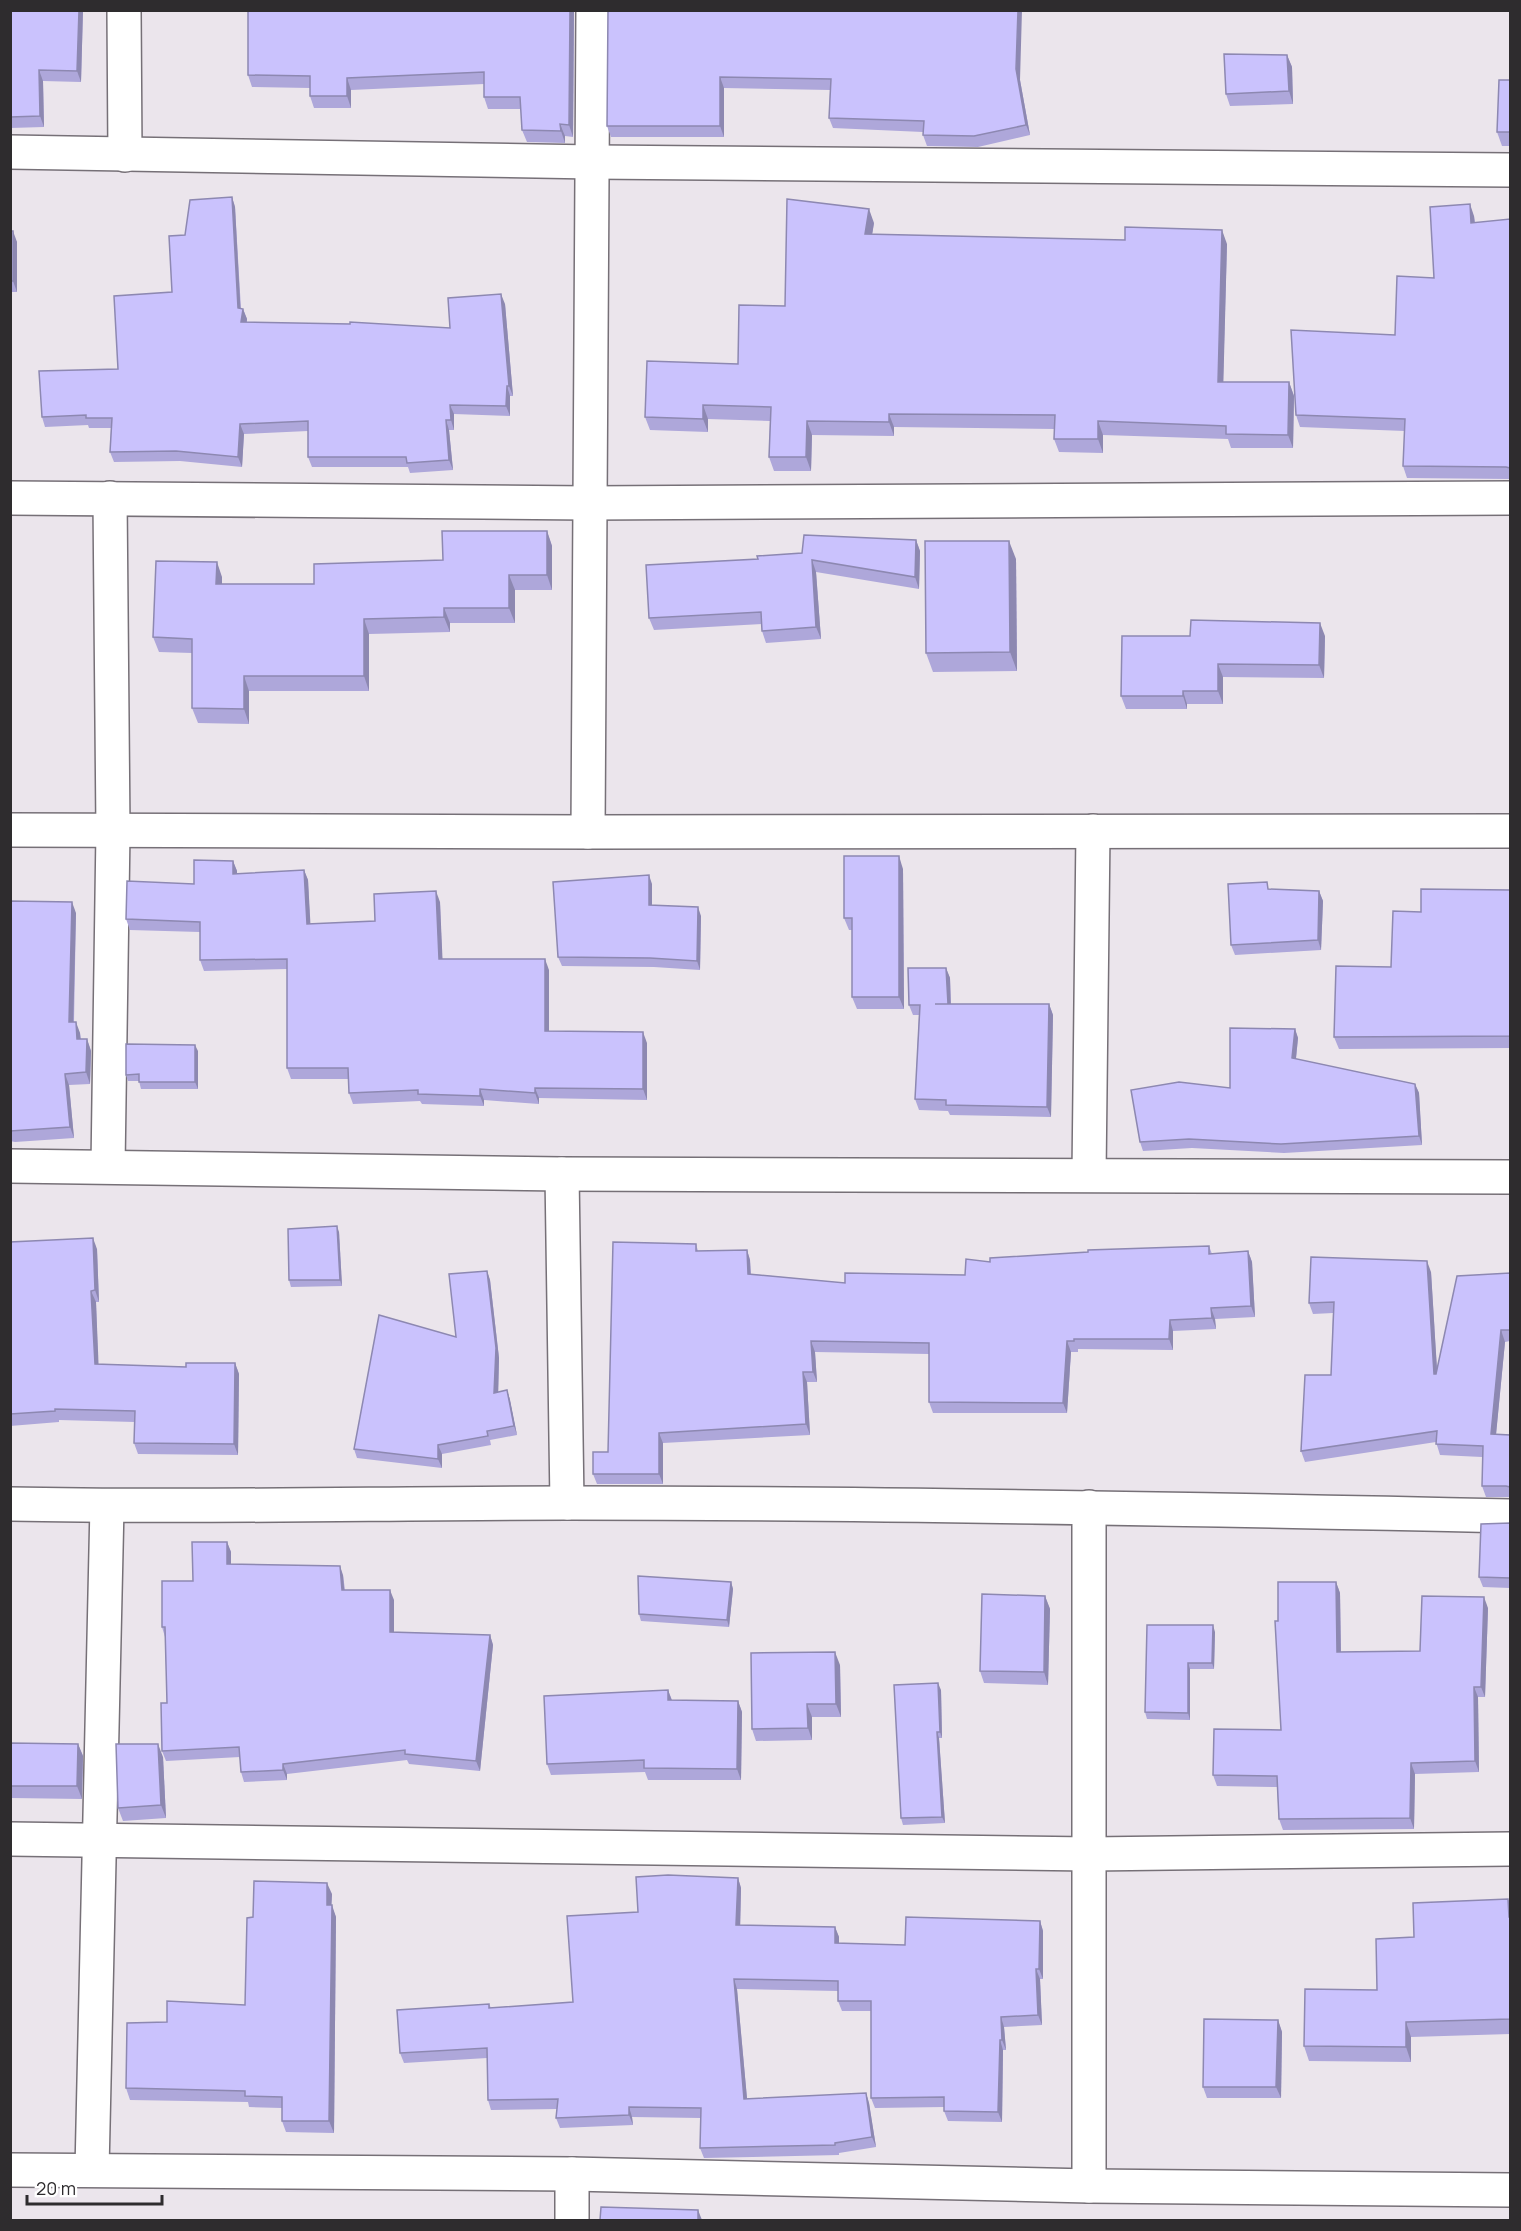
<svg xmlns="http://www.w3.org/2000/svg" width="1521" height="2231" viewBox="0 0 1521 2231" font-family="Manrope,sans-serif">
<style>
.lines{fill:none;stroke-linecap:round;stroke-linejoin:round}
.minor-casing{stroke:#767077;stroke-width:36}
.minor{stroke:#fff;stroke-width:33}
.wall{fill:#aea7da}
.shaded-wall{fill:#8d88b1}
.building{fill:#cac2fd;stroke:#8d88b1;stroke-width:1.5}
</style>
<rect width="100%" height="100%" fill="#ebe5ec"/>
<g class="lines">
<defs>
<g id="minor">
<polyline points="124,10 125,155"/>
<polyline points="10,152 593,162 1510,170"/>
<polyline points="10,498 589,503 1510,498"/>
<polyline points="10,830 588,832 1510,831"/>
<polyline points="588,832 593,10"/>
<polyline points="10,1166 562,1174 1510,1177"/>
<polyline points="108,1166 113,831 110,498"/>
<polyline points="562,1174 567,1503"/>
<polyline points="1089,1175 1093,831"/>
<path d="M10 1504C196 1508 382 1503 568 1503 882 1503 1196 1509 1510 1516"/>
<polyline points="10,1839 1090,1854 1510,1849"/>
<polyline points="10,2170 572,2174 1089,2186 1510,2190"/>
<polyline points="92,2170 107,1506"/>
<polyline points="1089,2186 1089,1507"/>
<polyline points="572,2220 572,2174"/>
</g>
</defs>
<!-- minor casing -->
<use href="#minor" class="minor-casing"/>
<!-- minor -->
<use href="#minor" class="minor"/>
</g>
<!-- wall -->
<g class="wall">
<polygon points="10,10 83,10 81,82 43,81 44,127 10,128"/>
<polygon points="608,10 1020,80 1030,135 978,147 927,146 923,135 923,132 833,128 829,118 830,90 724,88 724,137 611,137 607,126"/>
<polygon points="574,11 573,137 565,136 565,143 527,142 522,130 521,109 488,109 484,97 484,84 351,90 351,108 314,108 310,96 310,88 252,87 248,75"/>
<polygon points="1287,55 1292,67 1293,104 1230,106 1226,94"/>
<polygon points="1510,80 1510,146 1502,146 1497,132"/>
<polygon points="232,197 235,207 241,309 243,309 247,319 247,322 450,328 505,304 513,396 510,396 510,416 454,414 454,430 449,430 453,470 410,473 408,467 312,467 308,457 308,431 244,434 242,467 180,461 114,462 110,452 111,428 89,428 88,425 45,427 42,417 118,369 172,292 185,235"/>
<polygon points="1474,216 1475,223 1510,219 1510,479 1407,478 1403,466 1405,431 1300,427 1296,415 1395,335 1434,278"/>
<polygon points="874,223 872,234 1227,244 1223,382 1289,382 1294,396 1293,448 1231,448 1228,439 1103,435 1103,453 1059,452 1054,439 1055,429 894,427 894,436 812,435 811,471 774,471 769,457 770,421 708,419 708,432 650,430 645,417 738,364 785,306"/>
<polygon points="10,231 17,242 17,292 10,292"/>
<polygon points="547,531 552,546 552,590 515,590 515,623 450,623 450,632 369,634 369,691 249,691 249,724 198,723 192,708 192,653 159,652 153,637 222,577 222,584 314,584 443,560"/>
<polygon points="916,540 920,551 919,589 816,572 821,639 766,643 762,631 762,624 654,630 649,618 758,559"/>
<polygon points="1016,559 1017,671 933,672 926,653"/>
<polygon points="1122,636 1325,636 1324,678 1223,677 1223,704 1187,704 1187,709 1126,709 1121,696"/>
<polygon points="233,861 237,871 237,874 304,870 308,880 310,924 375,921 440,902 442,959 549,970 549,1031 647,1043 647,1100 539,1098 539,1104 484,1100 484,1106 422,1104 420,1101 353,1104 349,1093 349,1079 291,1079 287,1068 287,969 204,971 200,960 200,932 130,930 126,919 194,884"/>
<polygon points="903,869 904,1009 857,1009 852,997 852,930 849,930 844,918"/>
<polygon points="652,884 652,906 701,916 700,970 654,967 562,966 558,957"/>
<polygon points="1510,890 1510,1048 1339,1049 1334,1037 1391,967 1421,912"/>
<polygon points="1319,891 1323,901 1321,950 1235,955 1231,945"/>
<polygon points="10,901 76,913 74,1022 80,1033 81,1039 87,1039 91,1051 90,1084 69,1085 74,1138 15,1142 10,1141"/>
<polygon points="946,968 950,978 951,1004 1049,1004 1053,1015 1051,1117 950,1115 948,1111 919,1110 915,1099 919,1015 913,1015 909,1005"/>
<polygon points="1295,1029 1298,1038 1296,1059 1415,1084 1419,1093 1422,1145 1284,1153 1192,1148 1143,1151 1140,1142 1230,1088"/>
<polygon points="198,1051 198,1089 141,1089 139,1081 128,1081 126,1075"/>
<polygon points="339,1232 342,1286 291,1287 289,1280"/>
<polygon points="10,1242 97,1249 99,1302 96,1302 98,1364 186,1367 235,1363 239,1374 238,1455 138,1454 134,1443 135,1422 59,1420 59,1422 10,1426"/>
<polygon points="696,1244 698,1251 747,1250 750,1260 751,1274 845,1283 965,1275 990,1262 1209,1246 1212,1254 1248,1251 1252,1262 1255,1317 1215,1319 1216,1329 1173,1331 1173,1350 1078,1349 1078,1352 1071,1352 1067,1413 933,1413 929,1402 929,1354 815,1352 817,1382 807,1382 810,1435 663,1443 663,1484 597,1484 593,1474 608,1452"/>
<polygon points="487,1271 490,1280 499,1358 498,1392 507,1390 510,1400 517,1435 490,1440 491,1445 442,1454 442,1468 357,1458 354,1449 456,1337"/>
<polygon points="1431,1272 1437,1371 1510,1273 1510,1341 1505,1342 1496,1434 1510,1435 1510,1497 1486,1497 1482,1486 1482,1457 1440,1455 1436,1442 1305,1462 1301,1451 1331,1375 1333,1313 1313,1314 1309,1303"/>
<polygon points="1510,1523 1510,1588 1483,1587 1479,1577"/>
<polygon points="227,1542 231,1552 231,1564 343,1575 345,1590 394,1600 394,1632 490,1635 493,1645 480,1771 409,1764 407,1760 287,1774 287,1780 244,1782 241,1772 240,1757 166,1761 162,1751 167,1703 165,1637 162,1627 193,1581"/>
<polygon points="731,1582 733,1589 729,1627 641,1621 639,1614"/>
<polygon points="1336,1582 1340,1593 1341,1652 1420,1651 1488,1608 1485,1697 1478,1697 1479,1772 1415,1774 1414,1829 1283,1830 1279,1819 1277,1787 1217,1786 1213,1775 1281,1730 1278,1621"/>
<polygon points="1045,1596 1050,1609 1048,1685 984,1683 980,1671"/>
<polygon points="1215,1632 1214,1669 1190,1669 1190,1720 1147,1719 1145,1712"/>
<polygon points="840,1665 841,1717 812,1717 812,1740 756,1741 752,1729"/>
<polygon points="668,1690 672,1700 738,1701 742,1712 741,1780 648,1780 645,1772 551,1775 547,1764"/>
<polygon points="941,1690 942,1738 939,1738 945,1823 903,1825 901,1818"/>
<polygon points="10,1743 78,1744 83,1756 82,1799 12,1798 10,1794"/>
<polygon points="163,1757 166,1818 123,1821 118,1808"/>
<polygon points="738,1878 741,1888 740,1925 835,1927 839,1937 839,1943 905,1945 1040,1921 1043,1931 1043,1979 1040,1979 1042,2025 1004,2027 1006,2050 1003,2050 1002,2122 948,2121 944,2111 944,2107 875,2108 871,2098 871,2011 842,2011 838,2001 838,1991 737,1989 747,2099 866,2093 869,2103 876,2147 839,2153 839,2155 704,2158 700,2148 701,2118 632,2117 633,2125 560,2128 556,2118 557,2109 491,2110 488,2100 487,2058 404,2063 400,2053 489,2004 491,2008 573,2002 638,1912"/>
<polygon points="332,1894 331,1905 336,1917 334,2133 286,2132 282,2121 282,2108 249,2107 248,2102 130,2100 126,2088 167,2022 245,2005 253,1917"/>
<polygon points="1510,1905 1510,2034 1411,2037 1411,2062 1309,2061 1304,2046 1377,1990 1414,1937"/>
<polygon points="1278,2020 1282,2032 1281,2098 1207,2098 1203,2087"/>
</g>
<!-- shaded-wall -->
<g class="shaded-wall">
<polygon points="79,10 83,10 81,82 77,71"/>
<polygon points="570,10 574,10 573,137 569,125"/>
<polygon points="1018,10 1022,10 1020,80 1030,135 1026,125 1016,69"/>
<polygon points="1287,55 1292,67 1293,104 1289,91"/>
<polygon points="39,70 43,81 44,127 40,116"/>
<polygon points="720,77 724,88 724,137 720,126"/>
<polygon points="347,78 351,90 351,108 347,96"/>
<polygon points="560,124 565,136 565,143 561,131"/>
<polygon points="232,197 235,207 241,318 238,308"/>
<polygon points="1470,204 1474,216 1476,235 1471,223"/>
<polygon points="869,209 874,223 870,248 865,234"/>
<polygon points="1222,230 1227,244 1223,396 1218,382"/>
<polygon points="13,231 17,242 17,292 13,281"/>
<polygon points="501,294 505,304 513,396 509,386"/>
<polygon points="243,309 247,319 245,332 241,322"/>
<polygon points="1289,382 1294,396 1293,448 1288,435"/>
<polygon points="507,386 510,396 510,416 506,406"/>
<polygon points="450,405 454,414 454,430 451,420"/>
<polygon points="703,405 708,419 708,432 703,419"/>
<polygon points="889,414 894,427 894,436 889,422"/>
<polygon points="446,420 449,430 453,470 449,460"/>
<polygon points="807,421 812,435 811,471 806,457"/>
<polygon points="1098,421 1103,435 1103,453 1098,439"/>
<polygon points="240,424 244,434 242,467 238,457"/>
<polygon points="547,531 552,546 552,590 547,575"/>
<polygon points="916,540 920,551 919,589 915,577"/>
<polygon points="1009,541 1016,559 1017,671 1010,652"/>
<polygon points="812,560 816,572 821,639 816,627"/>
<polygon points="217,562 222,577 222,599 216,584"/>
<polygon points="509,575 515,590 515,623 509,608"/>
<polygon points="444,608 450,623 450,632 444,617"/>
<polygon points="364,619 369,634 369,691 364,676"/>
<polygon points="1320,623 1325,636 1324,678 1319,665"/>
<polygon points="1218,664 1223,677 1223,704 1218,691"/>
<polygon points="244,676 249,691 249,724 244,709"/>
<polygon points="1183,691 1187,704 1187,709 1183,696"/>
<polygon points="899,856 903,869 904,1009 899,997"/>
<polygon points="233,861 237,871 237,884 233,874"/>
<polygon points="304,870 308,880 311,934 307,924"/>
<polygon points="649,875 652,884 652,914 649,905"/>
<polygon points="436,891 440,902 443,970 439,959"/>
<polygon points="1319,891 1323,901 1321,950 1318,940"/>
<polygon points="72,902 76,913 73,1033 69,1022"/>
<polygon points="698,907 701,916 700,970 697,961"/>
<polygon points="545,959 549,970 549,1042 545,1031"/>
<polygon points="946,968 950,978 951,1014 948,1004"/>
<polygon points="1049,1004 1053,1015 1051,1117 1047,1107"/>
<polygon points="76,1022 80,1033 81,1050 77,1039"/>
<polygon points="1295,1029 1298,1038 1295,1067 1292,1058"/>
<polygon points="643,1032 647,1043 647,1100 643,1089"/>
<polygon points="87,1039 91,1051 90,1084 86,1072"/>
<polygon points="195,1045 198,1051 198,1089 195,1082"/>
<polygon points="65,1074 69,1085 74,1138 70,1127"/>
<polygon points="1415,1084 1419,1093 1422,1145 1419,1136"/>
<polygon points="535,1088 539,1098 539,1104 535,1093"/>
<polygon points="480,1089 484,1100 484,1106 480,1096"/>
<polygon points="337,1226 339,1232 342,1286 340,1280"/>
<polygon points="93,1238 97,1249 99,1302 95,1290"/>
<polygon points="747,1250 750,1260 751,1284 748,1274"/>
<polygon points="1248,1251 1252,1262 1255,1317 1251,1306"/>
<polygon points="1427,1261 1431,1272 1438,1385 1434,1374"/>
<polygon points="487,1271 490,1280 499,1358 498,1402 494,1393"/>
<polygon points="91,1291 96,1302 99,1375 95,1364"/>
<polygon points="1211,1308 1215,1319 1216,1329 1212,1318"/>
<polygon points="1170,1320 1173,1331 1173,1350 1169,1339"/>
<polygon points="1501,1330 1505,1342 1495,1445 1491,1434"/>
<polygon points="811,1341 815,1352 817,1382 813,1372"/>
<polygon points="1067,1341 1071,1352 1067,1413 1063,1403"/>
<polygon points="235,1363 239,1374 238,1455 234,1444"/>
<polygon points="803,1372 807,1382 810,1435 806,1424"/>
<polygon points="507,1390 510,1400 517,1435 514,1426"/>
<polygon points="659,1433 663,1443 663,1484 659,1474"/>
<polygon points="438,1445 442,1454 442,1468 438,1459"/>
<polygon points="227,1542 231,1552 231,1574 227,1564"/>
<polygon points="340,1566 343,1575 345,1600 342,1590"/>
<polygon points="731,1582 733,1589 729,1627 727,1620"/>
<polygon points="1336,1582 1340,1593 1341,1663 1337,1652"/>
<polygon points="390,1590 394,1600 394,1642 390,1632"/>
<polygon points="1045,1596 1050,1609 1048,1685 1044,1672"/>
<polygon points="1484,1597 1488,1608 1485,1697 1481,1687"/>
<polygon points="1213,1625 1215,1632 1214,1669 1212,1663"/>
<polygon points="490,1635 493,1645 480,1771 476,1761"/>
<polygon points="835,1652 840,1665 841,1717 836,1704"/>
<polygon points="1188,1663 1190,1669 1190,1720 1188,1713"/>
<polygon points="938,1683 941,1690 942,1738 940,1732"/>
<polygon points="1474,1687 1478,1697 1479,1772 1475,1761"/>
<polygon points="668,1690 672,1701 668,1700"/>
<polygon points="738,1701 742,1712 741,1780 737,1769"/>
<polygon points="807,1704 812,1717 812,1740 808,1728"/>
<polygon points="937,1732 939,1738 945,1823 942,1817"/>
<polygon points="78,1744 83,1756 82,1799 77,1786"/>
<polygon points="158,1744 163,1757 166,1818 161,1805"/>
<polygon points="1411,1763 1415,1774 1414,1829 1410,1818"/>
<polygon points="283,1764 287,1774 287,1780 283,1770"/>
<polygon points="738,1878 741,1888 740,1935 736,1925"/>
<polygon points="327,1883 332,1894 331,1917 327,1905"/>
<polygon points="1508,1899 1510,1905 1510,1922 1509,1917"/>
<polygon points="332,1905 336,1917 334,2133 329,2121"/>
<polygon points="1040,1921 1043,1931 1043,1979 1039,1969"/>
<polygon points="835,1927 839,1937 839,1953 835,1943"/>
<polygon points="1036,1969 1040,1979 1042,2025 1038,2015"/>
<polygon points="734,1979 737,1989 748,2109 744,2099"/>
<polygon points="1001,2017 1004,2027 1006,2050 1002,2040"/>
<polygon points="1278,2020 1282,2032 1281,2098 1276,2087"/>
<polygon points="1406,2022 1411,2037 1411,2062 1406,2047"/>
<polygon points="1000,2040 1003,2050 1002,2122 998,2112"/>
<polygon points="866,2093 869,2103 876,2147 872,2137"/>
<polygon points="629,2107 632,2117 633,2125 629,2115"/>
<polygon points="698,2210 702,2220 698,2220"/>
</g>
<!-- building -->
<g class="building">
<polygon points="10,10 79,10 77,71 39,70 40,116 10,117"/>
<polygon points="248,10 570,10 569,125 560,124 561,131 522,130 520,97 484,97 484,72 347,78 347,96 310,96 310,76 248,75"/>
<polygon points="608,10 1018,10 1016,69 1026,125 974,136 923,135 924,121 829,118 831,79 720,77 720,126 607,126"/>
<polygon points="1224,54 1287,55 1289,91 1226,94"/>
<polygon points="1499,80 1510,80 1510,132 1497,132"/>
<polygon points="232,197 238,308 243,309 241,322 350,324 350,322 450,328 448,298 501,294 509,386 507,386 506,406 450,405 451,420 446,420 449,460 407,463 406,457 308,457 308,421 240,424 238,457 176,451 110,452 112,418 86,418 86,415 42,417 39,371 118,369 114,296 172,292 169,236 185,235 190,200"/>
<polygon points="787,199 869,209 865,234 1125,240 1125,227 1222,230 1218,382 1289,382 1288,435 1226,434 1226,426 1098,421 1098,439 1054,439 1055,415 889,414 889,422 807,421 806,457 769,457 771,407 703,405 703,419 645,417 647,361 738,364 739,305 785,306"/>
<polygon points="1470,204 1471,223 1510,219 1510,468 1506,467 1403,466 1405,419 1296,415 1291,330 1395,335 1397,276 1434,278 1430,207"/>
<rect x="10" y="231" width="3" height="50"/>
<polygon points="442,531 547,531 547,575 509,575 509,608 444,608 444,617 364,619 364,676 244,676 244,709 192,708 192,639 153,637 156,561 217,562 216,584 314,584 314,564 443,560"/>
<polygon points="804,535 916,540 915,577 812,560 816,627 762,631 761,612 649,618 646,565 758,559 757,556 802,553"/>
<polygon points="925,541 1009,541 1010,652 926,653"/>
<polygon points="1191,620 1320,623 1319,665 1218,664 1218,691 1183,691 1183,696 1121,696 1122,636 1190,636"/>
<polygon points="844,856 899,856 899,997 852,997 852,918 844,918"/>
<polygon points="194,860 233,861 233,874 304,870 307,924 375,921 374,894 436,891 439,959 545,959 545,1031 643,1032 643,1089 535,1088 535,1093 480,1089 480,1096 418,1094 418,1090 349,1093 348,1068 287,1068 287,959 200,960 200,922 126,919 127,881 194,884"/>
<polygon points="649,875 649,905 698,907 697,961 650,958 558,957 553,882"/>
<polygon points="1267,882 1268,889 1319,891 1318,940 1231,945 1228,884"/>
<polygon points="1421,889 1510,890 1510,1036 1334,1037 1336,966 1391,967 1393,911 1421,912"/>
<polygon points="10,901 72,902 69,1022 76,1022 77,1039 87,1039 86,1072 65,1074 70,1127 10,1131"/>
<polygon points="908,968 946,968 948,1004 935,1004 1049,1004 1047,1107 946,1105 946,1100 915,1099 920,1005 909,1005"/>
<polygon points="1230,1028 1295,1029 1292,1058 1415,1084 1419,1136 1281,1144 1189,1139 1140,1142 1131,1090 1179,1082 1230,1088"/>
<polygon points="126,1044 195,1045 195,1082 139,1082 139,1074 126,1075"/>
<polygon points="337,1226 340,1280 289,1280 288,1229"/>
<polygon points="93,1238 95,1290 91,1291 95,1364 186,1367 186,1363 235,1363 234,1444 134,1443 135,1411 55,1409 55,1411 10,1414 10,1242"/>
<polygon points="613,1242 696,1244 696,1251 747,1250 748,1274 845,1283 845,1273 965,1275 966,1259 990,1262 990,1258 1088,1252 1088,1250 1209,1246 1209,1254 1248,1251 1251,1306 1211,1308 1212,1318 1170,1320 1169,1339 1074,1339 1074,1341 1067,1341 1063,1403 929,1402 929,1343 811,1341 813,1372 803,1372 806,1424 659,1433 659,1474 593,1474 593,1452 608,1452"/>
<polygon points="1311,1257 1427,1261 1434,1374 1436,1374 1457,1276 1510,1273 1510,1330 1501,1330 1491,1434 1510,1435 1510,1487 1506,1486 1482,1486 1483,1446 1436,1444 1437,1431 1301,1451 1305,1375 1331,1375 1334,1302 1309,1303"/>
<polygon points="487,1271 496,1348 494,1393 507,1390 514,1426 487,1431 488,1436 438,1445 438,1459 354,1449 379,1315 456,1337 449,1274"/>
<polygon points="1510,1523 1510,1578 1479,1577 1481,1524"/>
<polygon points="192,1542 227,1542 227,1564 340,1566 342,1590 390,1590 390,1632 490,1635 476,1761 405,1754 405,1750 283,1764 283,1770 241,1772 239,1747 162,1751 161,1703 167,1703 165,1627 162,1627 162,1581 193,1581"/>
<polygon points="638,1576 731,1582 727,1620 639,1614"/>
<polygon points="1278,1582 1336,1582 1337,1652 1420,1651 1422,1596 1484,1597 1481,1687 1474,1687 1475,1761 1411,1763 1410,1818 1279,1819 1277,1776 1213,1775 1214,1729 1281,1730 1275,1621 1278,1621"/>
<polygon points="982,1594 1045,1596 1044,1672 980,1671"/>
<polygon points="1147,1625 1213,1625 1212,1663 1188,1663 1188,1713 1145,1712"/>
<polygon points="835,1652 836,1704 807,1704 808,1728 752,1729 751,1653"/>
<polygon points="938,1683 940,1732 937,1732 942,1817 901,1818 894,1685"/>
<polygon points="668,1690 668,1700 738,1701 737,1769 644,1768 644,1760 547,1764 544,1696"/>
<polygon points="10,1743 78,1744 77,1786 10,1786"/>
<polygon points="116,1744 158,1744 161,1805 118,1808"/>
<polygon points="668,1875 738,1878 736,1925 835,1927 835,1943 905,1945 906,1917 1040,1921 1039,1969 1036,1969 1038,2015 1001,2017 1002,2040 1000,2040 998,2112 944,2111 944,2097 871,2098 871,2001 838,2001 838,1981 734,1979 744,2099 866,2093 872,2137 835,2143 835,2145 700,2148 701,2108 629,2107 629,2115 556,2118 558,2099 488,2100 487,2048 400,2053 397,2010 489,2004 489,2008 573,2002 567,1916 638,1912 636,1877"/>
<polygon points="254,1881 327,1883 327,1905 332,1905 329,2121 282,2121 282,2097 245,2096 245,2091 126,2088 127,2023 167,2022 167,2001 245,2005 247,1918 253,1917"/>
<polygon points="1508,1899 1509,1917 1510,1917 1510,2019 1406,2022 1406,2047 1304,2046 1305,1989 1377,1990 1376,1939 1414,1937 1413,1903"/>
<polygon points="1204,2019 1278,2020 1276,2087 1203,2087"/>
<polygon points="601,2207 698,2210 698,2220 600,2220"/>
</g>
<!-- border -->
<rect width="1521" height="2231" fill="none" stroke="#2e2c2e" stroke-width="24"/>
<!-- scale -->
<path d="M27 2195v9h135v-9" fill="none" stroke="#2e2c2e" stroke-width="3"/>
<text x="36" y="2195" font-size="18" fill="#2e2c2e" stroke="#ffffff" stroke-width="4.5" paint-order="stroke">20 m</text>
</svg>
